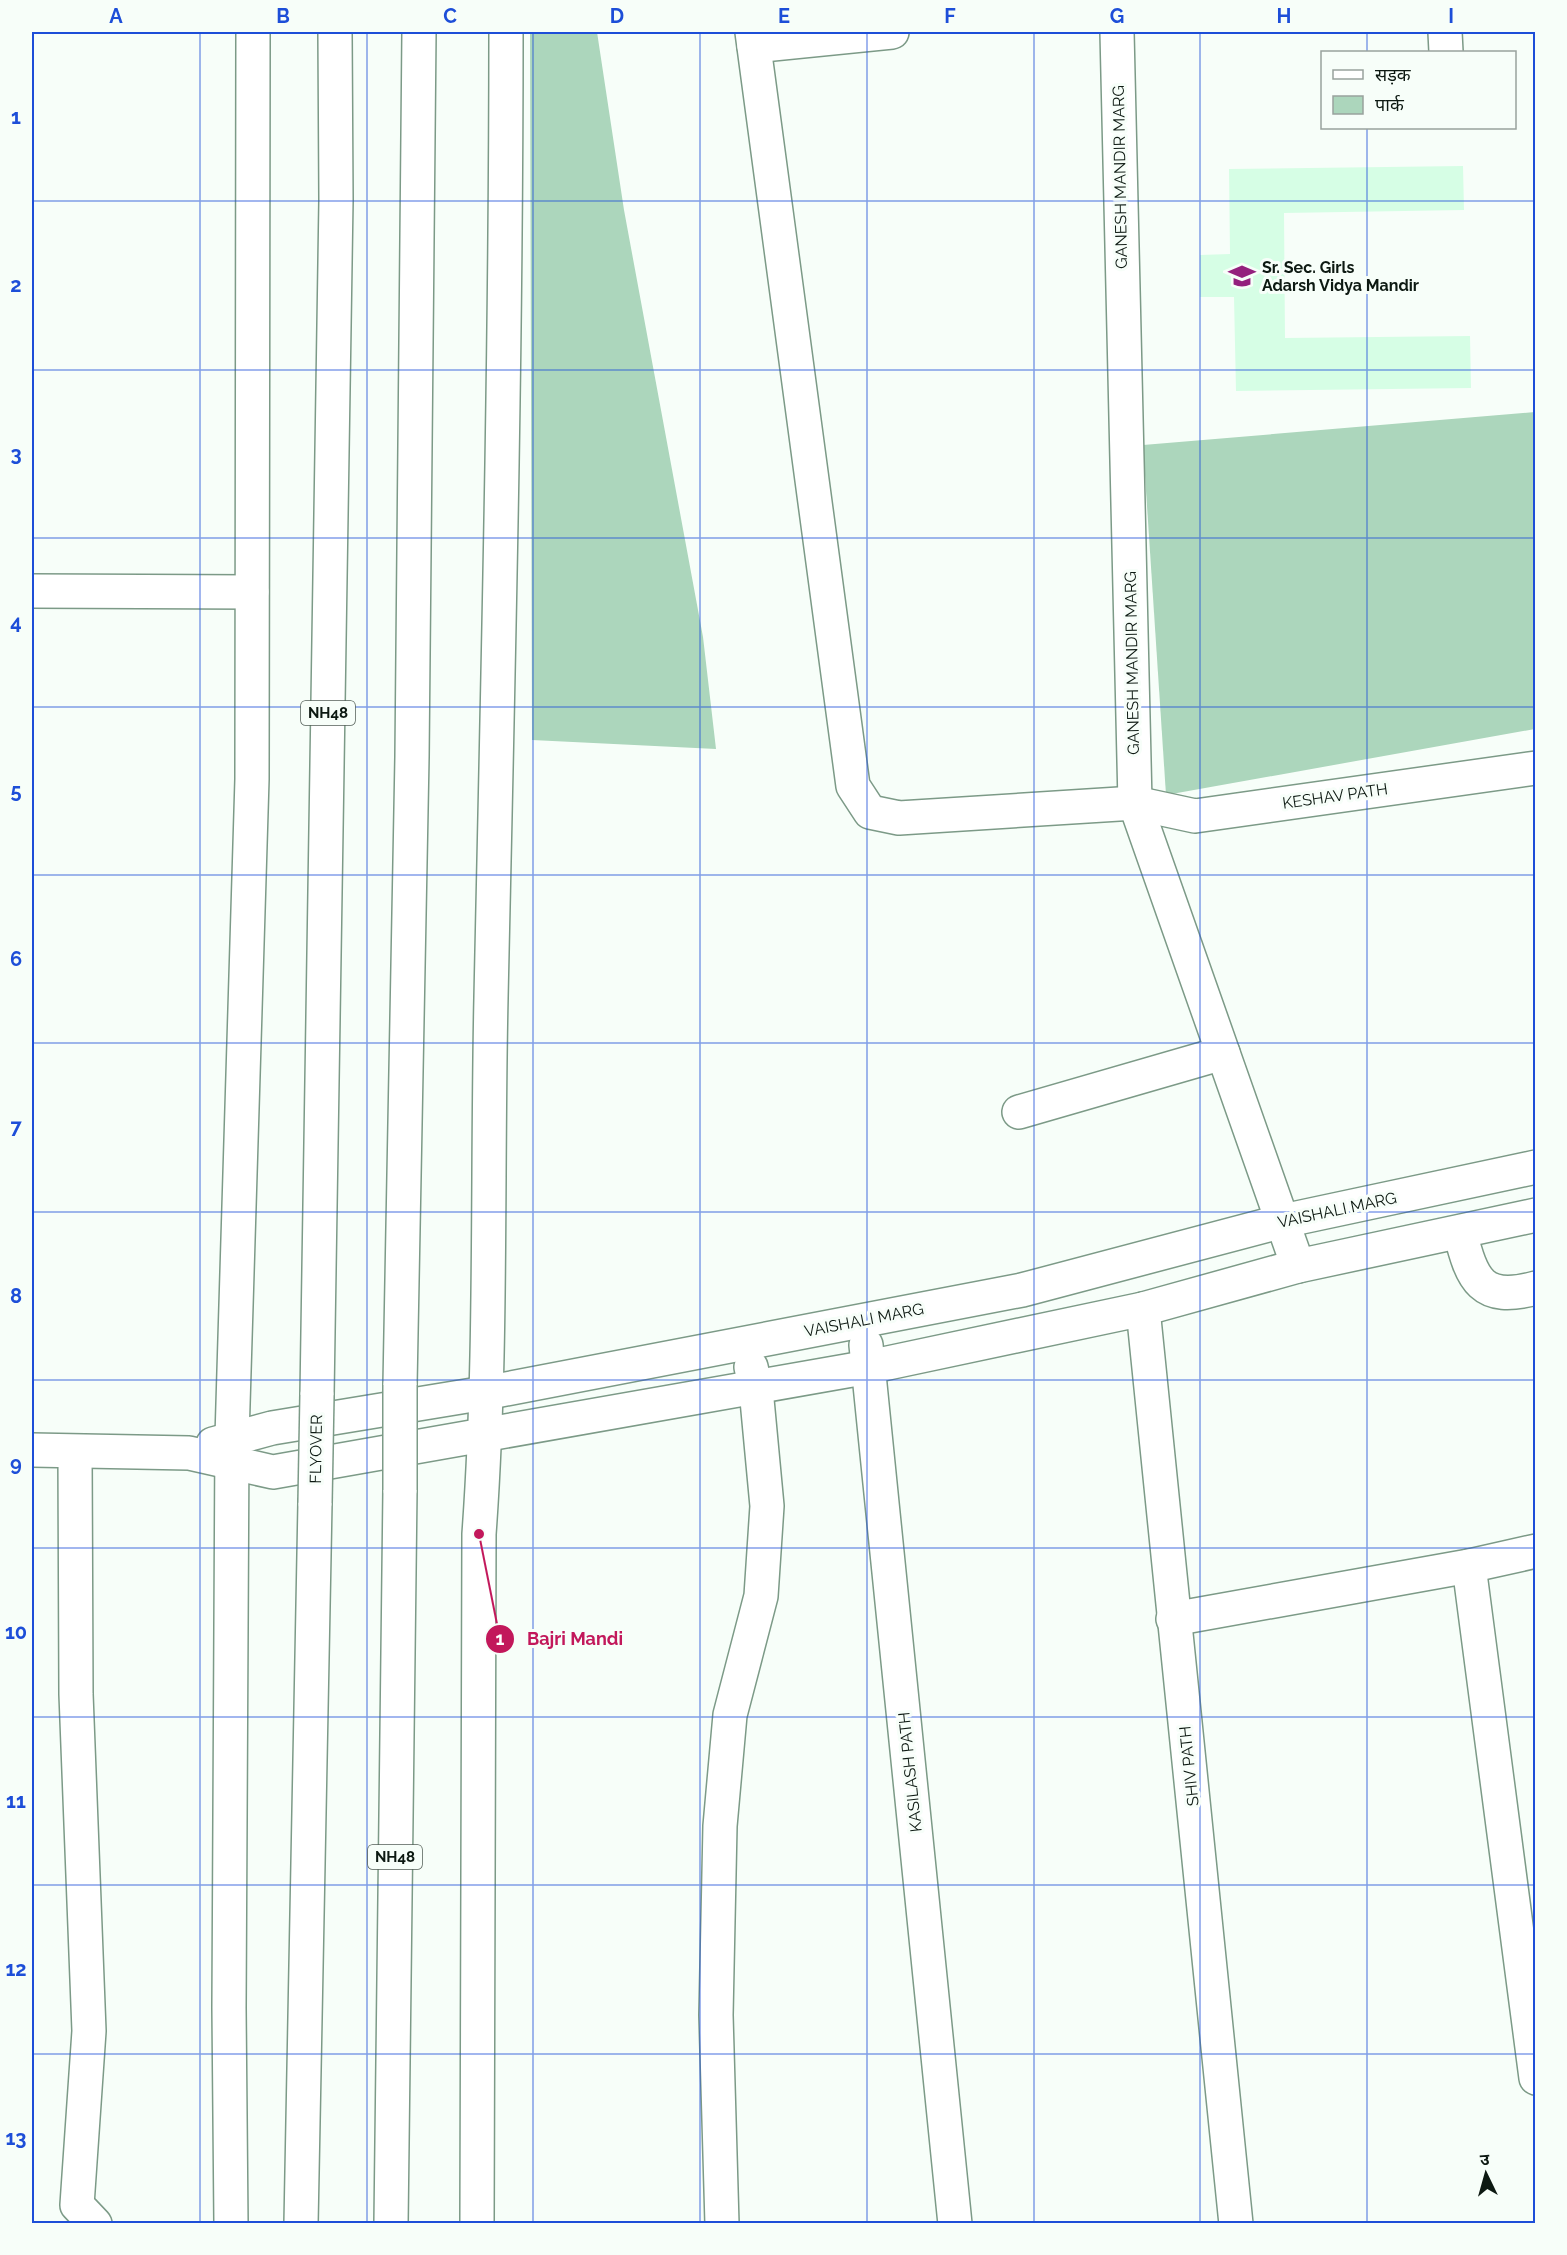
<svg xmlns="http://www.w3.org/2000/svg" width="1567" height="2255" viewBox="0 0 1567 2255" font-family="Raleway,'Noto Sans Devanagari',sans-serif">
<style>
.built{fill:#d6fee5}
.green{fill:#acd6bc}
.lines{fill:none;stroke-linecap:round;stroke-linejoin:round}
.minor-casing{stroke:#7c9a87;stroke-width:36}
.highway-casing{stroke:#7c9a87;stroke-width:36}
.minor{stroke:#fff;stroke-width:33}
.highway{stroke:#fff;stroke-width:33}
.highway-bridge-casing{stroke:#7c9a87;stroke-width:36;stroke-linecap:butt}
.highway-bridge{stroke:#fff;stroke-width:33}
.grid{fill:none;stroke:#1d4ed8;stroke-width:1.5;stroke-opacity:0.55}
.labels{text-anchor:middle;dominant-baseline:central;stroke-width:6;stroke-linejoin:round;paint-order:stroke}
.shield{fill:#f7fef9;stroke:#535e57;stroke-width:1.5}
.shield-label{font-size:15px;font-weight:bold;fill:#0d1912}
.street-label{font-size:16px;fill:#0d1912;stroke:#f7fef9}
.poi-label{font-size:16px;font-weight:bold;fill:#0d1912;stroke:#f7fef9;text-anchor:start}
.leader{fill:none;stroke:#c2185b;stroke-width:2}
.callout-dot{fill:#c2185b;stroke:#f7fef9;stroke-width:2}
.mark-label{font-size:18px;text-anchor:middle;font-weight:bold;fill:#fff}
.callout-label{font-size:18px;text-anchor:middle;font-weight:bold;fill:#c2185b;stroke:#f7fef9;stroke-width:6;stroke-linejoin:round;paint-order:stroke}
.neatline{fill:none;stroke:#1d4ed8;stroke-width:2}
.grid-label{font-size:20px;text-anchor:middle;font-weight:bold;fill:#1d4ed8}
</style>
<rect width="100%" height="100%" fill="#f7fef9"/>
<!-- built -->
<polygon class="built" points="1463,166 1464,210 1284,213 1285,338 1470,336 1471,388 1236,391 1234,297 1200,297 1200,255 1230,254 1229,169"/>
<!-- green -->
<g class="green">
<polygon points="530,32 597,32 624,210 703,637 716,749 532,740"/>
<polygon points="1535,412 1535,729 1166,795 1143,445"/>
</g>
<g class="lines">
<defs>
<g id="minor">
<polyline points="752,32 853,786 870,812 899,818 1135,803 1195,816 1536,768"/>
<polyline points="1117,32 1135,803 1298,1266"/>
<polyline points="1445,32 1446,52"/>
<polyline points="754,46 892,32"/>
<polyline points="32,591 252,592"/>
<polyline points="1019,1112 1223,1053"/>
<path d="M1460 1232C1472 1280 1481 1303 1536 1288"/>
<polyline points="1143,1309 1236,2224"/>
<polyline points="866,1345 955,2224"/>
<polyline points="213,1444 272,1428 485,1393 1022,1290 1283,1221 1536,1167"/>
<polyline points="32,1450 189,1453 273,1472 869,1367 1143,1309 1298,1266 1536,1215"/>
<polyline points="75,1452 76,1694 89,2031 77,2205 95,2224"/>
<polyline points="1469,1566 1536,2078"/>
<polyline points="1173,1619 1469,1566 1536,1551"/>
<polyline points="231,2224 229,2008 232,1437 252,779 253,32"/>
<path d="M477 2224 479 1534C492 1356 487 1177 491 998 498 676 506 354 506 32"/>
<polyline points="722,2224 716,2015 720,1826 730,1715 761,1596 767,1506 756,1389 751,1367"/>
</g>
<g id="highway">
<polyline points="400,1385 412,757 419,32"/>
<polyline points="317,1395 336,200 335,32"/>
<polyline points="301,2224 315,1503"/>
<polyline points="391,2224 400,1490"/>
</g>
</defs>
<!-- minor casing -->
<use href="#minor" class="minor-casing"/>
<!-- highway casing -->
<use href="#highway" class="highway-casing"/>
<!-- minor -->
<use href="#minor" class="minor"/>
<!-- highway -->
<use href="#highway" class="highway"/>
<defs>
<g id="highway-bridge">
<polyline points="400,1385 400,1490"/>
<polyline points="315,1503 317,1395"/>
</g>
</defs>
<!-- highway-bridge casing -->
<use href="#highway-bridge" class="highway-bridge-casing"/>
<!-- highway-bridge -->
<use href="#highway-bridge" class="highway-bridge"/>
</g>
<!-- grid -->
<path class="grid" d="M200 32V2224M367 32V2224M533 32V2224M700 32V2224M867 32V2224M1034 32V2224M1200 32V2224M1367 32V52M1367 128V2224M32 201H1536M32 370H1536M32 538H1536M32 707H1536M32 875H1536M32 1043H1536M32 1212H1536M32 1380H1536M32 1548H1536M32 1717H1536M32 1885H1536M32 2054H1536"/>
<!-- icons -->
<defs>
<symbol id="school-bare" viewBox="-9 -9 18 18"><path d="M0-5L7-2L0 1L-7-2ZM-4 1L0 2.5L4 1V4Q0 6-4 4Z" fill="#94207d" stroke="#f7fef9" stroke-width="2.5" paint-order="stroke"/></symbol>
</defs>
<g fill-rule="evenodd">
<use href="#school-bare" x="1223" y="257" width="38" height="38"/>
</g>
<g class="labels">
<!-- shield labels -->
<g class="shield">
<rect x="301" y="701" width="54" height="24" rx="4.5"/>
<rect x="368" y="1845" width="54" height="24" rx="4.5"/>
</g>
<g class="shield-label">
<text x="328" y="713">NH48</text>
<text x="395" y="1857">NH48</text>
</g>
<!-- street labels -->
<g class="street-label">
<text transform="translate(1120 177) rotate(-91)">GANESH MANDIR MARG</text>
<text transform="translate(1132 663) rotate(-91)">GANESH MANDIR MARG</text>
<text transform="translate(1335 796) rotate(-8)">KESHAV PATH</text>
<text transform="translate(1337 1210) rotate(-12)">VAISHALI MARG</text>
<text transform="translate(864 1320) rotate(-11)">VAISHALI MARG</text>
<text transform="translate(316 1449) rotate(-89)">FLYOVER</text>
<text transform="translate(1189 1766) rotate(-96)">SHIV PATH</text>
<text transform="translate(910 1772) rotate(-96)">KASILASH PATH</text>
</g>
<!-- poi labels -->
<g class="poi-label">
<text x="1262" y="267">Sr. Sec. Girls<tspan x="1262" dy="18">Adarsh Vidya Mandir</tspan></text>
</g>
</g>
<!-- callouts -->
<path class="leader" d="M479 1534L500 1639"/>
<g class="callout-dot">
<circle cx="479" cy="1534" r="6"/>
<circle cx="500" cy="1639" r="15"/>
</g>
<g class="mark-label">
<text x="500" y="1645">1</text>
</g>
<g class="callout-label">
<text x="575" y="1645">Bajri Mandi</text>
</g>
<!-- border -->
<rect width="1567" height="2255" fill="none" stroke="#f7fef9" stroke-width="66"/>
<!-- legend -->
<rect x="1321" y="51" width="195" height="78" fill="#f7fef9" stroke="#99a29d" stroke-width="1.5"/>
<rect x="1333" y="70" width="30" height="9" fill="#ffffff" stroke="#99a29d" stroke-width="1.5"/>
<text x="1375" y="81" font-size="18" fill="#0d1912">सड़क</text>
<rect x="1333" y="96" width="30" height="18" fill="#acd6bc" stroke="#99a29d" stroke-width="1.5"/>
<text x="1375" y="111" font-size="18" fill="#0d1912">पार्क</text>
<!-- north arrow -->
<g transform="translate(1486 2174) rotate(355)" stroke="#f7fef9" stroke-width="4.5" paint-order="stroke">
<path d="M0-4.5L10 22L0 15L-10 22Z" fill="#0d1912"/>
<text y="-9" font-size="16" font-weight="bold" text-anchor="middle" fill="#0d1912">उ</text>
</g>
<rect x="33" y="33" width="1501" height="2189" class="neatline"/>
<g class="grid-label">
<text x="116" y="23">A</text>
<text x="283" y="23">B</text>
<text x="450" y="23">C</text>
<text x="617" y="23">D</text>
<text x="784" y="23">E</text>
<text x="950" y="23">F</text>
<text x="1117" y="23">G</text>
<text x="1284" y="23">H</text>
<text x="1451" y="23">I</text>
<text x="16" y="124">1</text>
<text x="16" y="292">2</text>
<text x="16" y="461">3</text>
<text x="16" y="629">4</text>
<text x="16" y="798">5</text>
<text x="16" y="966">6</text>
<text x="16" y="1134">7</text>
<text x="16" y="1303">8</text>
<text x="16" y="1471">9</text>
<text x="16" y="1639">10</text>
<text x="16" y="1808">11</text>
<text x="16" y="1976">12</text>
<text x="16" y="2145">13</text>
</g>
</svg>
